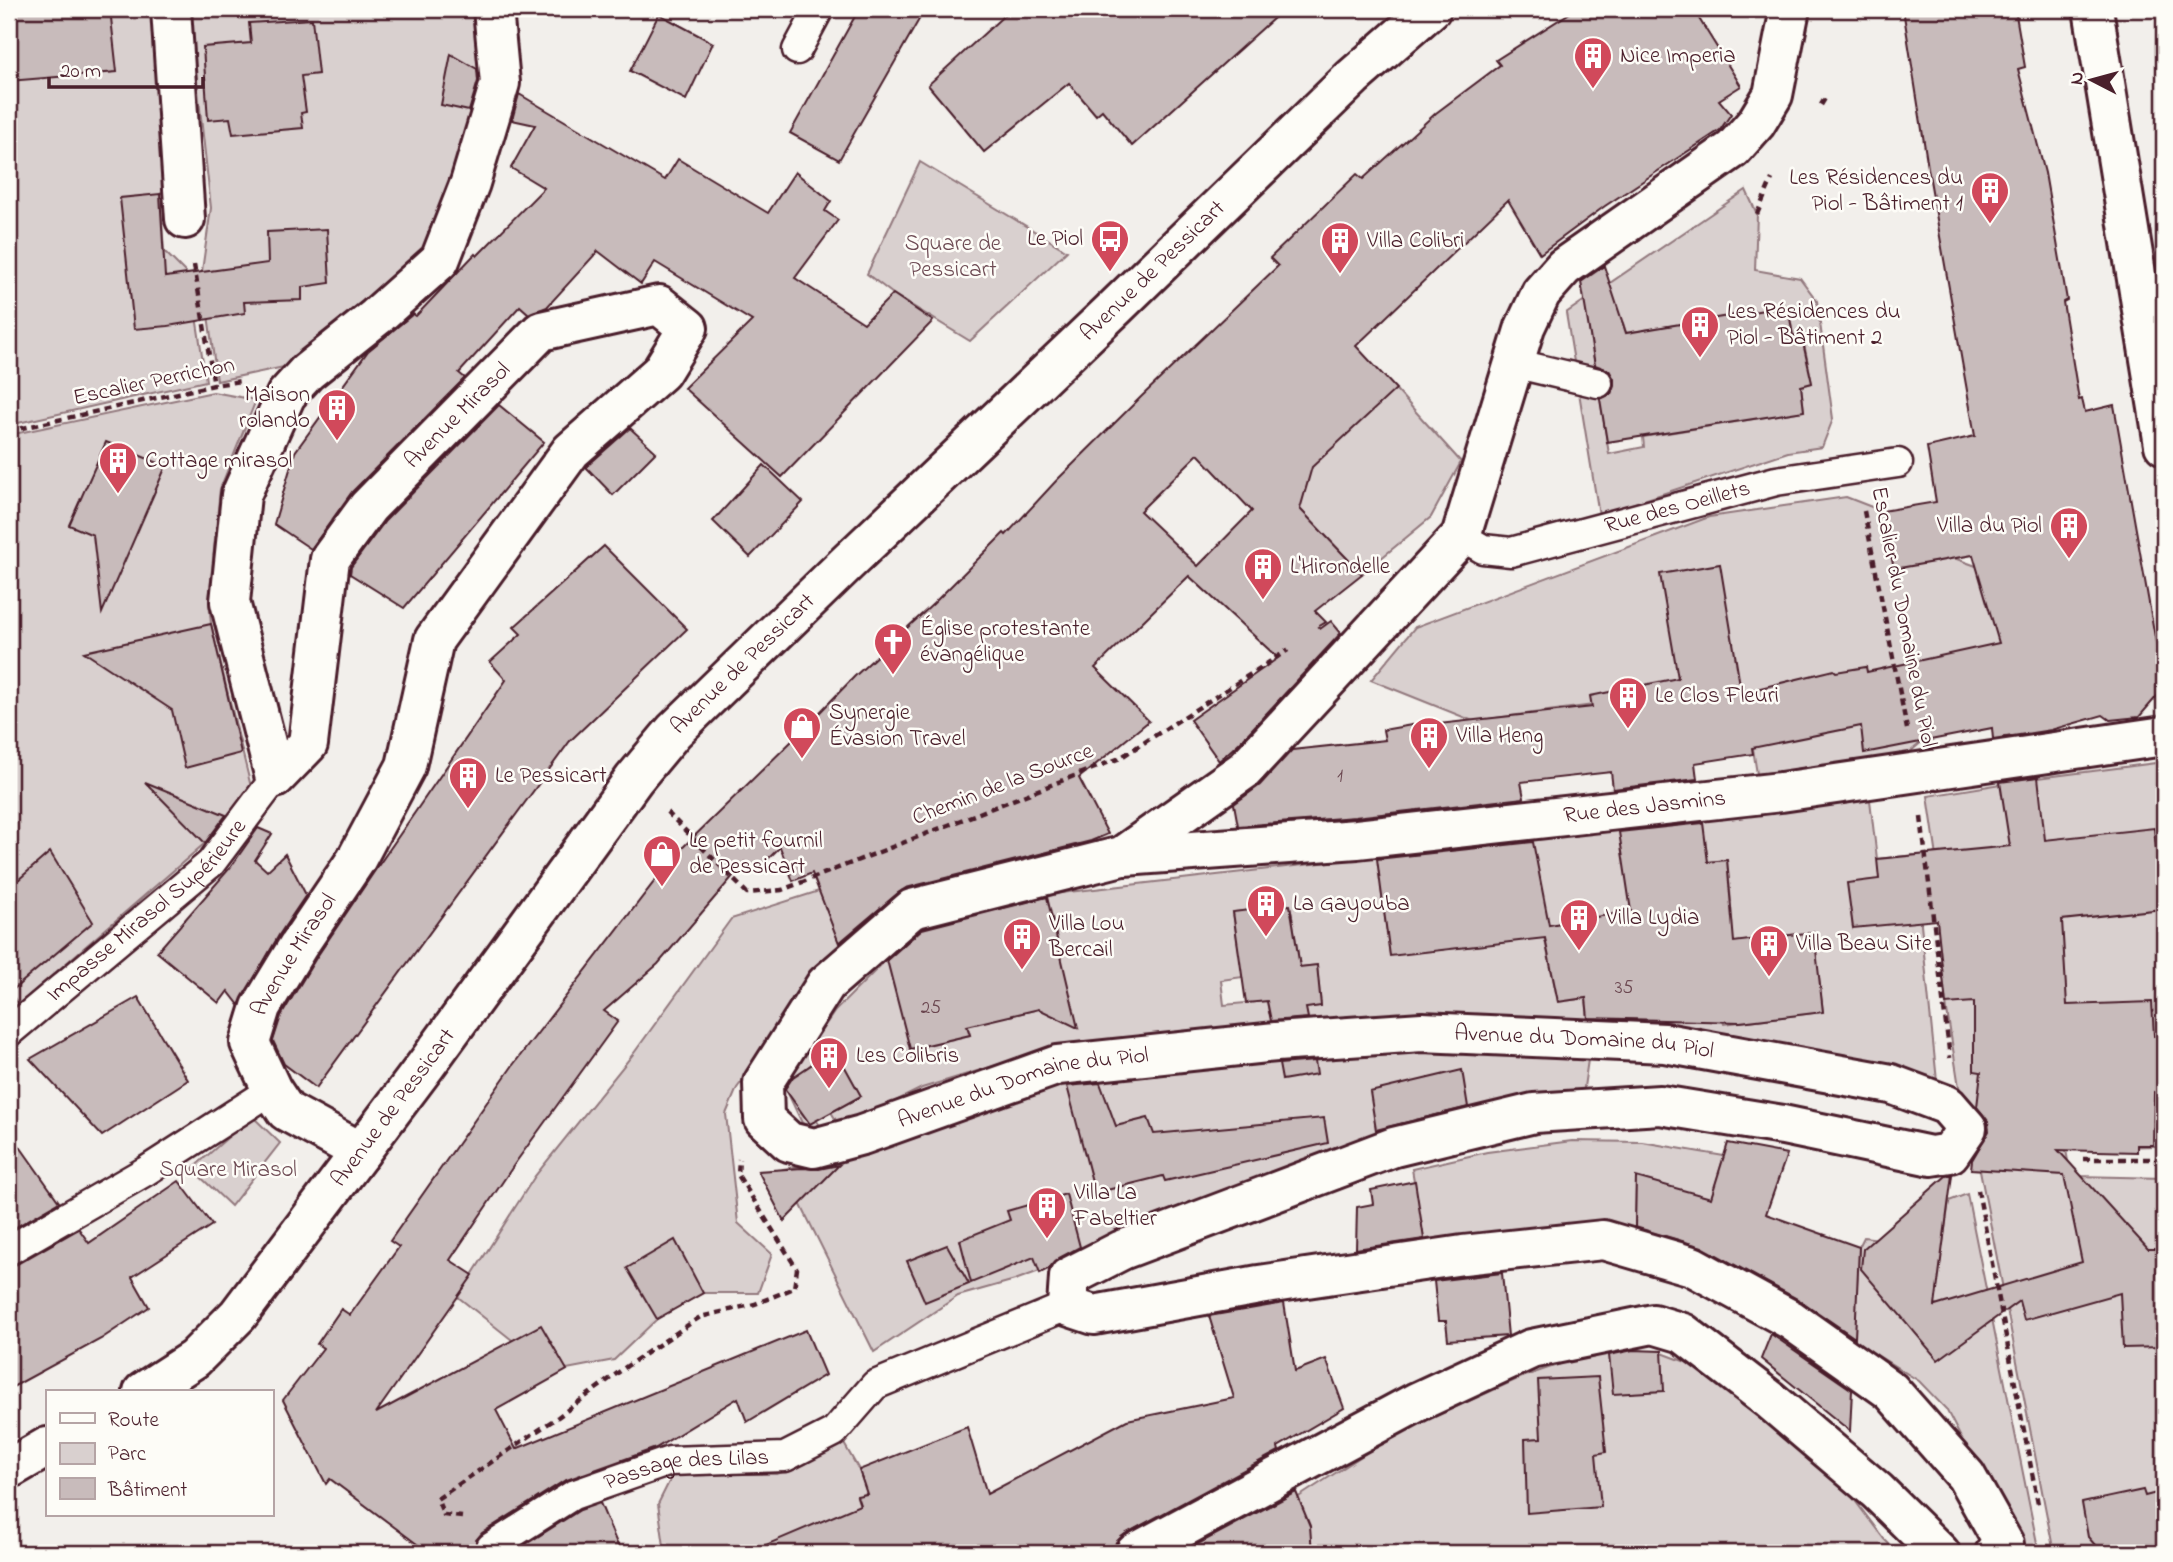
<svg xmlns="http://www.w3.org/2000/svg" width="2173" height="1562" viewBox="0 0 2173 1562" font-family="'Indie Flower',sans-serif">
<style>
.green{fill:#d9d0cf;stroke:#92787d;stroke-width:2;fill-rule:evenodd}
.building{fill:#c8bbbb;stroke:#4a1f2b;stroke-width:2;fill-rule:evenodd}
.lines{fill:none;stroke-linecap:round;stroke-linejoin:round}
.lane-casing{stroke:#4a1f2b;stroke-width:33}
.street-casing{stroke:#4a1f2b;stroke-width:44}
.secondary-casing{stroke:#4a1f2b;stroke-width:44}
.path{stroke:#4a1f2b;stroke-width:4.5;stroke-dasharray:7 5;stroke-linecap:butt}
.lane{stroke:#fdfcf7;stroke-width:28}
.street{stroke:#fdfcf7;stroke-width:38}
.secondary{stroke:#fdfcf7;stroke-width:38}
.labels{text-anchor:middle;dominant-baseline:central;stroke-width:5;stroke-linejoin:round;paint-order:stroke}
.number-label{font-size:19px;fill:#6a464f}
.poi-label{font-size:23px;fill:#4a1f2b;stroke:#fdfcf7;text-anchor:start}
.park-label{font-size:23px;fill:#6e4b54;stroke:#fdfcf7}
.street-label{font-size:23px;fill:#4a1f2b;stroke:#fdfcf7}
</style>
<rect width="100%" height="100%" fill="#f2efeb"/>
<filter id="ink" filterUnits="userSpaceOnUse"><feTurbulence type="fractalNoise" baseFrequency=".0143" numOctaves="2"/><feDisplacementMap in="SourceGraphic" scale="14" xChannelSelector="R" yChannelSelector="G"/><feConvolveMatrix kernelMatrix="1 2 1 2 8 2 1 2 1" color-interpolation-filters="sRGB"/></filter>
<g filter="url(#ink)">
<!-- green -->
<g class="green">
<polygon points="9,9 153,9 170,187 160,194 164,251 190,277 206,381 9,425"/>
<polygon points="189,9 477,9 488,60 480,121 421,261 298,364 217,381 202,271 211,208"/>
<polygon points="920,162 1067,251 970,341 893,294 867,274"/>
<path d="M1746 190 1757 214 1755 270 1800 278 1817 301 1833 419 1822 447 1788 452 1599 515 1566 313ZM1788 307 1793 336 1802 334 1812 383 1801 386 1804 411 1643 437 1644 447 1609 454 1589 329 1623 323 1626 333Z"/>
<polygon points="1390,383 1461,462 1431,517 1362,574 1300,509 1284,423"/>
<polygon points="213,392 256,400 220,489 209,600 211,624 252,791 234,818 19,1004 9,992 9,435"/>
<polygon points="1846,497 1882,511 1954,558 1976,566 2051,632 1904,757 1757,774 1743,685 1473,721 1371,680 1415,627 1709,517"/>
<path d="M2164 762V1146C2131 1145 2099 1150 2066 1150L2068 1161 2076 1176 2164 1178V1553H2054L1980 1170 1976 1122 1959 1087 1947 1011 1943 975 1949 938 1928 796 2038 778Z"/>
<path d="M1870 800 1877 859 1914 855 1938 1091 1652 1029 1516 1017 1379 1014 1069 1043 922 1088 843 1127 816 1130 802 1123 786 1089 788 1079 835 1011 888 958 955 917 1051 894ZM1727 860 1731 901 1711 903 1729 943 1813 932 1823 1012 1724 1024 1723 1020 1588 1018 1586 998 1558 1002 1542 926 1647 974 1708 862ZM1467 879 1475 946 1390 955 1381 888ZM1873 880 1853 927 1848 883ZM1290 905 1300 967 1317 965 1321 1006 1269 1013 1267 1001 1224 1005 1221 980 1243 977 1233 912ZM955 974 970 1035 911 1049H910ZM1006 1006 1073 1009 1056 1017 1042 1008 1010 1016ZM835 1050 861 1096 831 1112 837 1122 821 1127 812 1114 805 1117 798 1109 807 1104 803 1071 820 1057Z"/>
<polygon points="819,891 840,945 798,992 756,1063 737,1088 726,1114 738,1223 772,1254 758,1293 703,1293 657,1319 614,1360 567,1369 512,1340 458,1297 535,1176 634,1053 731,919"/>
<polygon points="1378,1048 1589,1053 1583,1094 1097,1250 1015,1280 958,1296 874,1352 783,1169 822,1162 1038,1088 1112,1075"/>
<polygon points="252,1116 280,1143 231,1206 192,1169"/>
<polygon points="1572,1141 1642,1142 1724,1156 1711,1199 1636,1178 1635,1227 1424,1240 1412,1169 1487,1152"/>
<polygon points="1967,1194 2039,1553 2021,1553 1946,1409 1919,1381 1854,1341 1859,1247 1864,1237 1913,1243 1933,1256 1943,1243 1949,1201"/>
<polygon points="1633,1350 1662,1353 1702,1368 1834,1473 1884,1539 1898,1553 1196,1553 1297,1498 1394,1435 1522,1377 1575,1359"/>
<polygon points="842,1440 859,1470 867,1493 857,1497 876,1553 665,1553 658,1504 673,1474 777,1474 805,1464"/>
</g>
<!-- building -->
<g class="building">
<polygon points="9,9 110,9 117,72 9,81"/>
<polygon points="859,9 925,9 839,160 790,133"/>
<polygon points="1011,9 1284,9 1132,146 1102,110 1096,115 1069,83 984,152 928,85"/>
<path d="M1576 9H1693L1741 86 1719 100 1731 114 1720 130 1605 206 1540 254 1508 200 1356 346 1396 389 1312 467 1300 509 1362 574 1315 611 1326 622 1318 627 1320 629 1331 621 1341 633 1240 742 1219 761 1190 720 1278 658 1189 576 1095 668 1149 721 1079 778 1108 834 1091 841 906 888 898 893 839 943 812 873 793 881 780 847 755 872 745 862 658 964 604 1011 618 1021 516 1162 450 1260 473 1275 376 1413 541 1325 567 1370 496 1410 516 1449 806 1330 825 1375 747 1422 738 1398 656 1448 564 1481 482 1533 476 1540V1553H429L330 1479 326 1484 283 1400 323 1348 317 1344 341 1309 350 1315 399 1247 390 1241 513 1065 674 856 795 738 855 676 933 604 1004 533 1006 535 1056 481 1142 396 1278 266 1270 258 1357 174 1363 179 1436 113 1500 65 1496 60ZM1198 454 1252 511 1198 566 1140 511Z"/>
<polygon points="1903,9 2015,9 2025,67 2018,69 2045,173 2067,300 2063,302 2079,400 2082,399 2085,412 2114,405 2164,688 2139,717 2110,720 2103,715 2051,730 1993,739 1992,728 1864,753 1861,726 1752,748 1753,754 1695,763 1697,779 1613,789 1611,772 1521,782 1524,798 1355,817 1238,826 1234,804 1260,785 1292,750 1385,740 1383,730 1429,722 1430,725 1592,707 1590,696 1678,678 1660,574 1720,564 1740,685 1743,685 1744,692 1834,670 1836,672 1866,667 1867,672 1999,643 1973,555 1894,569 1882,511 1936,502 1927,447 1975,436 1929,174"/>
<polygon points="659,14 713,43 686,100 630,71"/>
<polygon points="312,19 318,74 301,76 306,112 301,113 303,128 233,134 230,118 208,120 203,47 251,43 249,23"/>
<polygon points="451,54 477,69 478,81 469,111 441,105"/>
<polygon points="519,94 665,180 678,159 768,213 795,172 831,201 825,211 838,220 795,278 864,323 893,294 933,321 782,477 684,388 752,321 655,262 641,284 598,251 547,307 529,314 520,306 459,373 465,378 352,492 311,549 274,524 295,452 368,351 413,314 416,316 475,254 477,256 544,188 511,168 535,125 512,120"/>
<polygon points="160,194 165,277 268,263 267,232 327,229 330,283 302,287 302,300 244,302 245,313 168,326 134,329 120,198"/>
<polygon points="1604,266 1626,333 1788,306 1793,336 1801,334 1812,383 1801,386 1804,411 1607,442 1600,399 1611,394 1614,386 1614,379 1609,370 1595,365 1581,282"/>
<polygon points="499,405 544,442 404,608 350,574 351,567 385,521"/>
<polygon points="630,428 656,452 613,495 586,467"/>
<polygon points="106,442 166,466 102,613 93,535 69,525"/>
<polygon points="764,465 803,502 750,557 713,521"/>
<polygon points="604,546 687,629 570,741 316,1088 284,1064 273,1041 281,1016 316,958 376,869 506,680 490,662 521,634 514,627"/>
<polygon points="211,624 241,753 185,768 172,710 84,652"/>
<polygon points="2038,777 2045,840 2154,828 2162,909 2062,920 2067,1005 2152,1002 2154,1036 2164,1036 2164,1095 2154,1092 2153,1145 2137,1145 2137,1152 2058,1150 2148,1249 2164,1249 2164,1347 2123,1348 2120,1293 2024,1320 2019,1301 1938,1360 1861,1269 1863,1249 1946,1176 1952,1175 1935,1306 2082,1262 2064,1175 1971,1169 1972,1160 1989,1131 1988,1121 1977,1107 1981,1072 1974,1071 1974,1002 1946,1004 1937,920 1853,928 1847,883 1879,879 1877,859 2010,846 2000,782"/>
<polygon points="145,782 226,815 205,843"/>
<polygon points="1703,823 1708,862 1727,860 1734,942 1814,932 1823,1012 1740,1022 1588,1018 1586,998 1558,1002 1545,938 1390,956 1377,859 1533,842 1549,925 1631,911 1619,832"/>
<polygon points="258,828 272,834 255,860 267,871 285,854 306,895 279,935 239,1005 228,991 219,1003 157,952 230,868"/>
<polygon points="50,852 93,922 9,993 9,888"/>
<polygon points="1047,897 1078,1028 1039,1009 967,1026 970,1035 910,1049 887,960 922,929"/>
<polygon points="1290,905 1300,967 1317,965 1321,1006 1306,1008 1308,1018 1271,1021 1267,1001 1246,1003 1233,912"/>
<polygon points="138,997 188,1080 102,1136 30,1059"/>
<polygon points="835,1049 861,1096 810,1124 785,1089 793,1077"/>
<polygon points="1315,1061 1317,1074 1282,1080 1279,1064"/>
<polygon points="1462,1070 1468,1107 1376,1130 1370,1092"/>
<polygon points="1100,1083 1116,1126 1148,1118 1154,1134 1324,1118 1328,1143 1165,1181 1163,1176 1095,1193 1067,1086"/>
<polygon points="9,1131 59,1202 9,1231"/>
<polygon points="1728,1143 1787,1154 1766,1214 1859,1247 1855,1338 1801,1301 1702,1247 1635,1227 1636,1177 1711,1198"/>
<polygon points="839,1165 784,1221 758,1171 802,1168 819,1169"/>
<polygon points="179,1181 212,1225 132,1277 149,1307 101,1339 9,1389 9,1267 17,1264 79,1229 89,1243"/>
<polygon points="1415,1181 1424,1239 1356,1249 1357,1207 1373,1204 1371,1190"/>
<polygon points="1066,1194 1080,1247 1059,1258 1050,1268 1040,1273 1034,1257 971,1283 960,1240 1010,1220 1007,1211"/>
<polygon points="675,1240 703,1293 657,1319 627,1268"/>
<polygon points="947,1245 969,1284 925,1302 907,1261"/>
<polygon points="1502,1273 1508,1336 1448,1340 1446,1321 1438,1321 1434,1281"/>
<polygon points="1284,1303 1295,1371 1326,1359 1344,1408 1278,1447 1279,1451 1125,1534 1116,1542 1113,1553 747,1553 860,1505 857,1496 867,1494 859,1470 967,1427 987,1494 1127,1420 1234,1398 1209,1316"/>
<polygon points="1771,1334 1852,1390 1850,1431 1761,1359"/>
<polygon points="1633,1350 1662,1351 1664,1391 1613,1394 1609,1355"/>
<polygon points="1598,1377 1606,1452 1596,1454 1601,1507 1527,1513 1525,1439 1541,1438 1538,1380"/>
<polygon points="2143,1490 2145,1496 2164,1491 2164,1553 2102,1553 2088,1537 2082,1503"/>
<polygon points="1296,1492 1310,1526 1312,1553 1181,1553"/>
<polygon points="600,1503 621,1553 512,1553 580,1510"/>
</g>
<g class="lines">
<defs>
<g id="lane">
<polyline points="797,50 819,9"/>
<polyline points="1513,363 1598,383"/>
<path id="s1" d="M1461 536 1483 549 1511 552 1776 481 1898 463"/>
<path id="s2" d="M9 1032 211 863 275 778"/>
<polyline points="9,1250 146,1171 272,1090"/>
<path id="s3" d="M491 1547 573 1495 670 1461 785 1457 834 1432 875 1385 1067 1306"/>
</g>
<g id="street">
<polyline points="171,9 185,219"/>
<path id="s4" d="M1790 9 1773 95 1756 123 1733 149 1564 267 1541 293 1525 327 1461 536 1244 770 1122 856 912 909 826 984 763 1083 764 1119 789 1142 814 1148 862 1135 1058 1065 1276 1042 1422 1032 1665 1043 1891 1084 1947 1105 1967 1128 1950 1153 1931 1156 1783 1125 1660 1105 1534 1113 1394 1147 1122 1250 1069 1277 1067 1306 1094 1315 1259 1285 1463 1255 1603 1240 1692 1266 1791 1320 1891 1391 1966 1476 2004 1544 1995 1553"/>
<polyline points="2093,9 2164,445"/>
<path id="s5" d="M1124 856 1357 839 1781 792 2164 736"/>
<path id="s6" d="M361 1152 286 1111 272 1090 250 1043 261 1007 298 946 356 860 406 766 434 640 571 451 661 372 688 328 659 305 541 331 368 507 330 559 308 744 275 778 230 602 241 495 286 395 307 372 376 317 440 260 470 183 500 83 493 9"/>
<polyline points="1135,1553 1417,1402 1531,1349 1653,1324 1683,1333 1770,1400 1877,1491 1940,1553"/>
</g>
<g id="secondary">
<path id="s7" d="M143 1392 194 1359 238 1315 426 1065 634 779 674 731 847 563 1117 306 1353 77 1431 9"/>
<polyline points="9,1469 47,1447"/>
</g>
</defs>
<!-- lane casing -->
<use href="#lane" class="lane-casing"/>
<!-- street casing -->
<use href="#street" class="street-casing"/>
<!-- secondary casing -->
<use href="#secondary" class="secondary-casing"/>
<!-- path -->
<g class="path">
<polyline points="1821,105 1827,95"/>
<polyline points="1757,214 1772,179"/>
<polyline points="194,265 214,385"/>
<polyline points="9,431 214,385 241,381"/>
<polyline points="1864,511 1907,729"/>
<polyline points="667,812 747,893 782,890 1120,758 1288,650"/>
<polyline points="1921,817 1950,1058"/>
<polyline points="2083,1159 2164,1159"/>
<polyline points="1978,1190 2038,1504"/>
<polyline points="462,1517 444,1515 437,1499 558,1417 627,1366 700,1317 755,1304 794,1288 797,1269 738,1175 739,1159"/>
</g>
<!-- lane -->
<use href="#lane" class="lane"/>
<!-- street -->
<use href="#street" class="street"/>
<!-- secondary -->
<use href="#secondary" class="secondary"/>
</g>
</g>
<!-- icons -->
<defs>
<symbol id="building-pin" viewBox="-11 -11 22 30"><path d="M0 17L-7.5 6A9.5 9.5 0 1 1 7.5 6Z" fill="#d1495b" stroke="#fdfcf7"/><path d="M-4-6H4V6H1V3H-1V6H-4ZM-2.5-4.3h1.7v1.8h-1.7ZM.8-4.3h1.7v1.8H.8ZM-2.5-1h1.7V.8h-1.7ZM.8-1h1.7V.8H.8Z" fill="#fff"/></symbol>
<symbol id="bus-pin" viewBox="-11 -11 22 30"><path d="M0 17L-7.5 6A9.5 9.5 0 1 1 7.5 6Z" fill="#d1495b" stroke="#fdfcf7"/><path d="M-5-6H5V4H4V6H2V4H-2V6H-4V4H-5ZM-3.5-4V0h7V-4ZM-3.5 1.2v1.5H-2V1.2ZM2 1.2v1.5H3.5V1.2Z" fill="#fff"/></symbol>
<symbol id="church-pin" viewBox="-11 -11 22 30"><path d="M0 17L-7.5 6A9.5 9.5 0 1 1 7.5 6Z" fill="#d1495b" stroke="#fdfcf7"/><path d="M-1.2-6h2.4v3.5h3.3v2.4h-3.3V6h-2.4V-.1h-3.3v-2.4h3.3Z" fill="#fff"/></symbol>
<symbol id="shop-pin" viewBox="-11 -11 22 30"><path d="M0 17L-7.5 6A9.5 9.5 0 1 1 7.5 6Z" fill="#d1495b" stroke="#fdfcf7"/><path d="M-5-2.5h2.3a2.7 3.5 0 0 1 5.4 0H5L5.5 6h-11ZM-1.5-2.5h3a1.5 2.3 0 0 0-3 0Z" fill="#fff"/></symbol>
</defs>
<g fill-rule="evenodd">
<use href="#building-pin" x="1571" y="34" width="44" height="60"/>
<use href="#building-pin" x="1968" y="169" width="44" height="60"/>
<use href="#bus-pin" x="1088" y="217" width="44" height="60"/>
<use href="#building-pin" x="1318" y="219" width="44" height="60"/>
<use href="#building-pin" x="1678" y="303" width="44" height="60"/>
<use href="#building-pin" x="315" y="386" width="44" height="60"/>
<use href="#building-pin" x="96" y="439" width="44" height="60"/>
<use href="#building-pin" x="2047" y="504" width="44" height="60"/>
<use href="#building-pin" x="1241" y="545" width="44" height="60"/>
<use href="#church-pin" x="871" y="620" width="44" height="60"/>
<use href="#building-pin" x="1606" y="674" width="44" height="60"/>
<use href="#shop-pin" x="780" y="704" width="44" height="60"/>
<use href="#building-pin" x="1407" y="714" width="44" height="60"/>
<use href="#building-pin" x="446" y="754" width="44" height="60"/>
<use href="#shop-pin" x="640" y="832" width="44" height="60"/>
<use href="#building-pin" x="1244" y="882" width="44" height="60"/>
<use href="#building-pin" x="1557" y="896" width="44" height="60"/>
<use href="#building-pin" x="1000" y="915" width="44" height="60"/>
<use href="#building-pin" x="1747" y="922" width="44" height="60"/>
<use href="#building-pin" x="807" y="1034" width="44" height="60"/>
<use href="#building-pin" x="1025" y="1184" width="44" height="60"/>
</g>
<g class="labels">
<!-- number labels -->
<g class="number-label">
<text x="1340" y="776">1</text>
<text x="1624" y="988">35</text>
<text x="931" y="1008">25</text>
</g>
<!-- poi labels -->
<g class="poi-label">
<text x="1620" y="56">Nice Imperia</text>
<text x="1963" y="178" text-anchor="end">Les Résidences du<tspan x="1963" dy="26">Piol - Bâtiment 1</tspan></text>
<text x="1083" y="239" text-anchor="end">Le Piol</text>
<text x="1367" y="241">Villa Colibri</text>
<text x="1727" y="312">Les Résidences du<tspan x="1727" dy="26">Piol - Bâtiment 2</tspan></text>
<text x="310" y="395" text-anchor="end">Maison<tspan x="310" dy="26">rolando</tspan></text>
<text x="145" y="461">Cottage mirasol</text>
<text x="2042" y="526" text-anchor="end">Villa du Piol</text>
<text x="1290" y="567">L'Hirondelle</text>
<text x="920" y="629">Église protestante<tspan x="920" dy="26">évangélique</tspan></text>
<text x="1655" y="696">Le Clos Fleuri</text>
<text x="829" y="713">Synergie<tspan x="829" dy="26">Évasion Travel</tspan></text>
<text x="1456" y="736">Villa Heng</text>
<text x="495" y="776">Le Pessicart</text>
<text x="689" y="841">Le petit fournil<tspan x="689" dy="26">de Pessicart</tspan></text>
<text x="1293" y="904">La Gayouba</text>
<text x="1606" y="918">Villa Lydia</text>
<text x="1049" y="924">Villa Lou<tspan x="1049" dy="26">Bercail</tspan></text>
<text x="1796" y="944">Villa Beau Site</text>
<text x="856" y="1056">Les Colibris</text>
<text x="1074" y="1193">Villa La<tspan x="1074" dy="26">Fabeltier</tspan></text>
</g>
<!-- park labels -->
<g class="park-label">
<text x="953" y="244">Square de<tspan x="953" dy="26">Pessicart</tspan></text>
<text x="228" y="1170">Square Mirasol</text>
</g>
<!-- street labels -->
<g class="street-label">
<text stroke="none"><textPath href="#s7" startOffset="1516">Avenue de Pessicart</textPath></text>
<text transform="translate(154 382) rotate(-12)">Escalier Perrichon</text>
<text transform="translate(458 416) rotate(-45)">Avenue Mirasol</text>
<text stroke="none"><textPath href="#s1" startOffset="226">Rue des Oeillets</textPath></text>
<text transform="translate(1903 617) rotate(79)">Escalier du Domaine du Piol</text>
<text stroke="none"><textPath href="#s7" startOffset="948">Avenue de Pessicart</textPath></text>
<text transform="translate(1003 785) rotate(-21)">Chemin de la Source</text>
<text stroke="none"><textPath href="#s5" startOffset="523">Rue des Jasmins</textPath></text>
<text stroke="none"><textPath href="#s2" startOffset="184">Impasse Mirasol Supérieure</textPath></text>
<text stroke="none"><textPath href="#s6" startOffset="262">Avenue Mirasol</textPath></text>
<text stroke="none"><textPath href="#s4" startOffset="2450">Avenue du Domaine du Piol</textPath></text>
<text stroke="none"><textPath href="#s4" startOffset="1883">Avenue du Domaine du Piol</textPath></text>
<text stroke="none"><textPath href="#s7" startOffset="382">Avenue de Pessicart</textPath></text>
<text stroke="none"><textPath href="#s3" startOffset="215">Passage des Lilas</textPath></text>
</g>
</g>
<!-- margin -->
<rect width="2173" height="1562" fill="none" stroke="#fdfcf7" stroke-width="35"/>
<rect x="18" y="18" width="2138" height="1527" fill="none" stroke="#4a1f2b" stroke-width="2.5" filter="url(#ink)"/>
<!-- legend -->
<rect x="46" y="1390" width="228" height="126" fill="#fdfcf7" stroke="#b5a4a5" stroke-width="2"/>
<rect x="60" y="1413" width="35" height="10" fill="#fdfcf7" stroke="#b5a4a5" stroke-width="2"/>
<text x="108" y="1426" font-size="21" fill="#4a1f2b">Route</text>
<rect x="60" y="1443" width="35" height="21" fill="#d9d0cf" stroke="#b5a4a5" stroke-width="2"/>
<text x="108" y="1460" font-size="21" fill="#4a1f2b">Parc</text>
<rect x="60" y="1478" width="35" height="21" fill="#c8bbbb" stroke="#b5a4a5" stroke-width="2"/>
<text x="108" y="1496" font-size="21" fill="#4a1f2b">Bâtiment</text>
<!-- north arrow -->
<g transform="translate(2092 80) rotate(276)" stroke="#fdfcf7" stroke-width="5" paint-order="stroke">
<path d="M0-5L12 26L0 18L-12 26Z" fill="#4a1f2b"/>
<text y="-10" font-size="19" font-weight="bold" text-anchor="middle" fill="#4a1f2b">N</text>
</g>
<!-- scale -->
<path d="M49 77v10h154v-10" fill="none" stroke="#4a1f2b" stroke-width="3.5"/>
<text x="60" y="77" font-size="21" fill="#4a1f2b" stroke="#fdfcf7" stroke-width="5" paint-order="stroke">20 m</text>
</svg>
